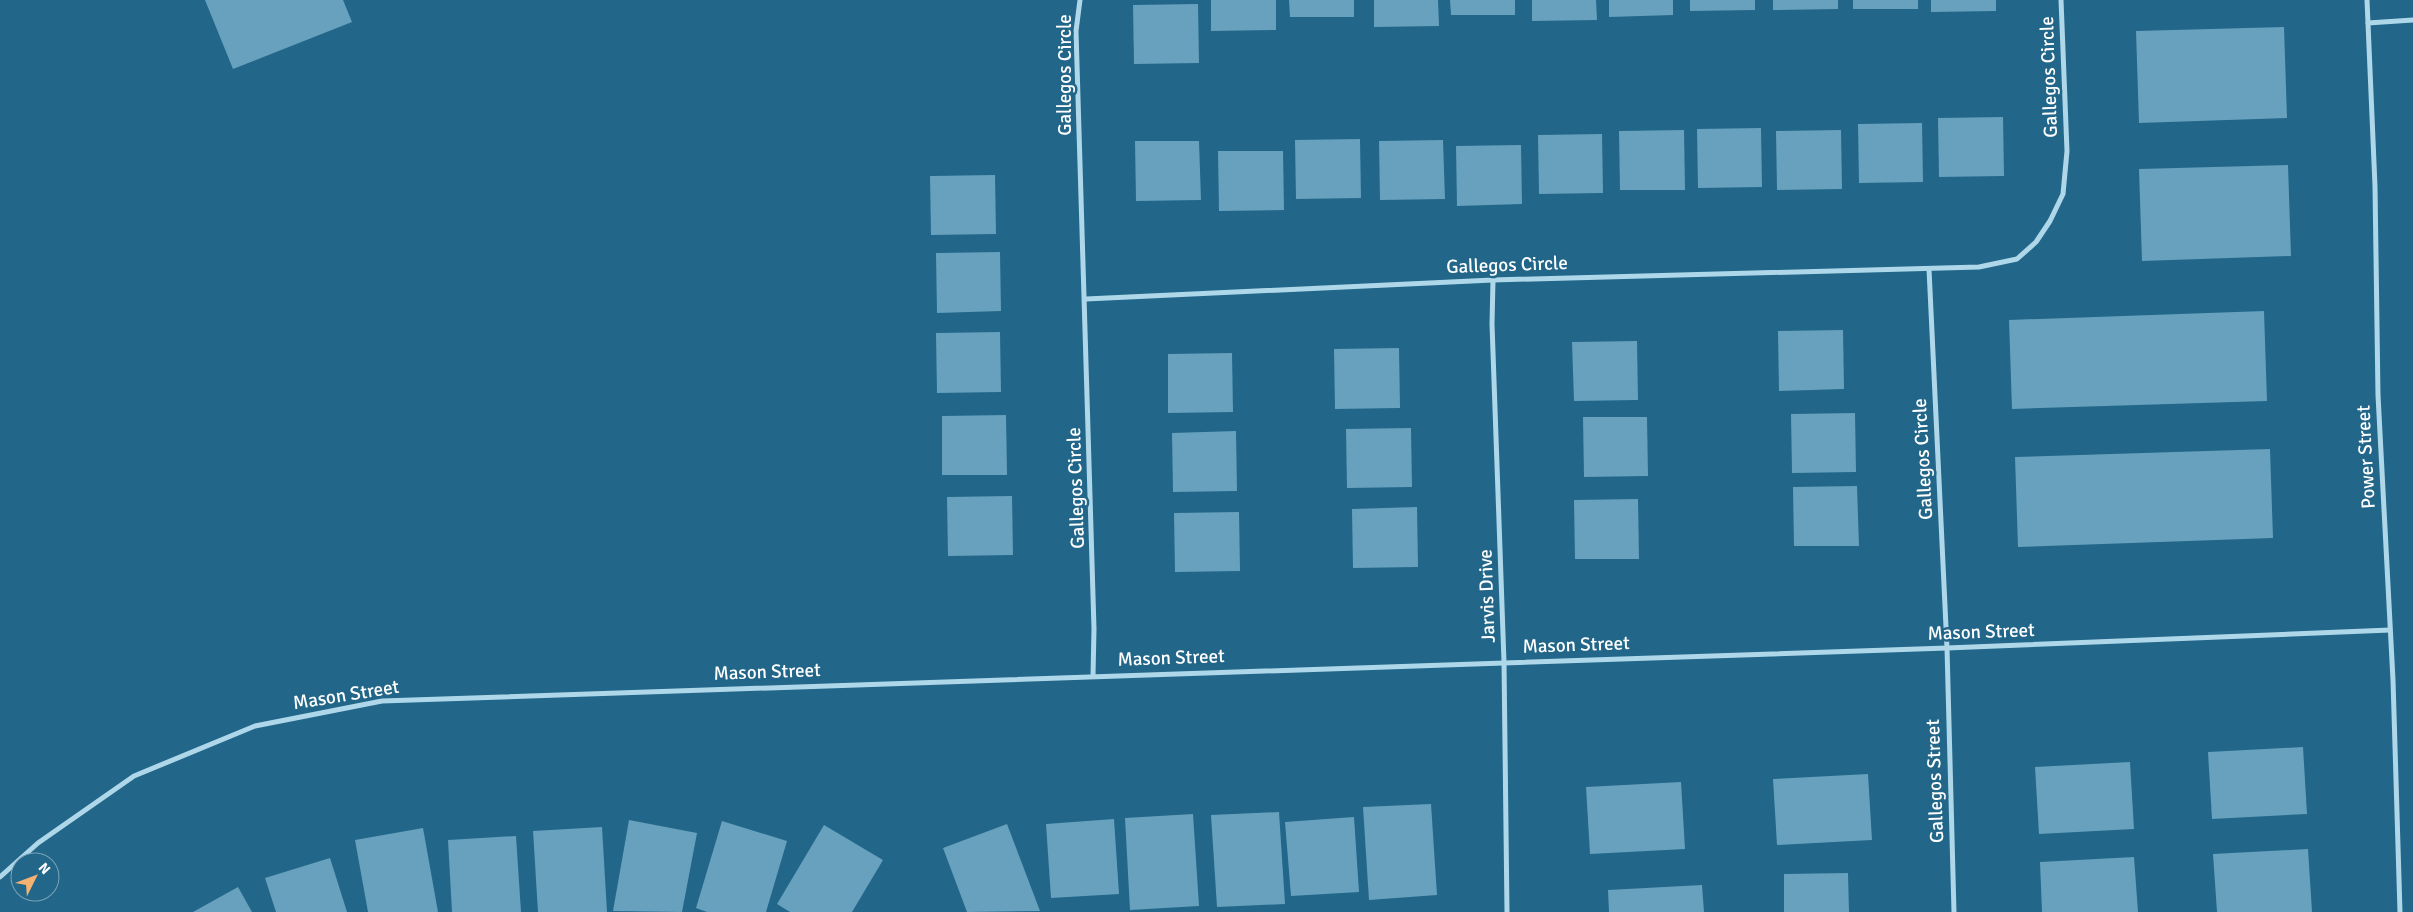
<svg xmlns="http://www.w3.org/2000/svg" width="2413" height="912" viewBox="0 0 2413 912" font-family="Signika,sans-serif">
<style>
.building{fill:#67a1bd}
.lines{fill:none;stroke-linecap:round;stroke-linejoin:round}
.street{stroke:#afd7ea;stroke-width:5}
.labels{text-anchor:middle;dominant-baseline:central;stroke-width:5;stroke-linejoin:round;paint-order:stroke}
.street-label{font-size:19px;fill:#fff;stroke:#226689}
</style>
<rect width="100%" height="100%" fill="#226689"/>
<!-- building -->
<g class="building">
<polygon points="205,0 343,0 352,22 233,69"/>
<polygon points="1211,0 1276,0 1276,30 1211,31"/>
<polygon points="1289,0 1354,0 1354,17 1290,17"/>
<polygon points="1374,0 1438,0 1439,26 1374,27"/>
<polygon points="1450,0 1515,0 1515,15 1451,15"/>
<polygon points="1532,0 1596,0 1597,20 1532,21"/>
<polygon points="1609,0 1673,0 1673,15 1609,17"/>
<polygon points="1690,0 1755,0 1755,10 1690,11"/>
<polygon points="1773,0 1838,0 1838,9 1773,10"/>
<rect x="1853" y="0" width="65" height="9"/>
<polygon points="1931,0 1996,0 1996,11 1931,12"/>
<polygon points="1198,4 1199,63 1134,64 1133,5"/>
<polygon points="2284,27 2287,118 2139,123 2136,31"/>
<polygon points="2003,117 2004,176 1939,177 1938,118"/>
<polygon points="1922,123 1923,182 1859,183 1858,124"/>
<polygon points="1761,128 1762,187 1698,188 1697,129"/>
<polygon points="1684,130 1685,190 1620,190 1619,131"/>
<polygon points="1841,130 1842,189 1777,190 1776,131"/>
<polygon points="1602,134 1603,193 1539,194 1538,135"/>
<polygon points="1360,139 1361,198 1296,199 1295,140"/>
<polygon points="1443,140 1445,199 1380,200 1379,141"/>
<polygon points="1135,141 1199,141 1201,200 1136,201"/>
<polygon points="1521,145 1522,204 1457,206 1456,146"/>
<polygon points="1218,151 1283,151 1284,210 1219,211"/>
<polygon points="2288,165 2291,256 2142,261 2139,169"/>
<polygon points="995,175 996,234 931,235 930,176"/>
<polygon points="1000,252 1001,311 937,313 936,253"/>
<polygon points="2264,311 2267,401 2012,409 2009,320"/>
<polygon points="1843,330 1844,389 1779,391 1778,331"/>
<polygon points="1000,332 1001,392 937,393 936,333"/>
<polygon points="1637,341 1638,400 1574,401 1572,342"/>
<polygon points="1399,348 1400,408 1335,409 1334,349"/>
<polygon points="1232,353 1233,412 1168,413 1168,354"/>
<polygon points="1855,413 1856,472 1792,473 1791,414"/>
<polygon points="1006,415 1007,475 942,475 942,416"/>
<polygon points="1583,417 1647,417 1648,476 1584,477"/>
<polygon points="1411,428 1412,487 1347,488 1346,429"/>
<polygon points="1236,431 1237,491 1173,492 1172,433"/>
<polygon points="2270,449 2273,538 2018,547 2015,457"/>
<polygon points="1857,486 1859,546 1794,546 1793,487"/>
<polygon points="1012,496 1013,555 948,556 947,497"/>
<polygon points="1638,499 1639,559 1575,559 1574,500"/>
<polygon points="1417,507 1418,567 1353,568 1352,509"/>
<polygon points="1239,512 1240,571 1175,572 1174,513"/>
<polygon points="2303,747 2307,814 2212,819 2208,752"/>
<polygon points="2130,762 2134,829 2039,834 2035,767"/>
<polygon points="1868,774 1872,840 1777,845 1773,779"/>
<polygon points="1681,782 1685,849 1590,854 1586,787"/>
<polygon points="1431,804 1437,895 1369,900 1363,807"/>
<polygon points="1279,812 1285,904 1217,907 1211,815"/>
<polygon points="1193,814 1199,906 1130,910 1125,818"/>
<polygon points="1354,817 1359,892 1291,896 1285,822"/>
<polygon points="1114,819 1119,894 1051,898 1046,824"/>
<polygon points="629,820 697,833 682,912 613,911"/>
<polygon points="722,821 787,841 766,912 707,912 696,908"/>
<polygon points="1007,824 1040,911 967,912 943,848"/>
<polygon points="824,825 883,860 852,912 790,912 777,904"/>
<polygon points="602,827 607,912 538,912 533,831"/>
<polygon points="423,828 438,912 368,912 355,840"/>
<polygon points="516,836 521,912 452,912 448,840"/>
<polygon points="2308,849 2312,912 2217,912 2213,854"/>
<polygon points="2134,857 2138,912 2042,912 2040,862"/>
<polygon points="330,858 347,912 276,912 265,878"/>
<polygon points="1848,873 1849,912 1784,912 1784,874"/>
<polygon points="1702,885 1704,912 1609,912 1608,890"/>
<polygon points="238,887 252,912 193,912"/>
</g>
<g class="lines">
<!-- street -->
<g class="street">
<polyline points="1080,0 1076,31 1094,629 1093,676"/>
<polyline points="2367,0 2375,186 2378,395 2393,680 2400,912"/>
<polyline points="2368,23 2413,20"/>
<polyline points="1929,269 1947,648 1954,912"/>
<polyline points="1493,280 1492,324 1504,662 1507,912"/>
<polyline points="1086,299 1493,280 1979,267 2017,259 2036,242 2050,221 2063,194 2067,151 2061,0"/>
<polyline points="0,877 38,843 134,776 255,726 382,701 1947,648 2390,630"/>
</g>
</g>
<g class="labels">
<!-- street labels -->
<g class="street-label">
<text transform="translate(1065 75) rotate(-90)">Gallegos Circle</text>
<text transform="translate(2049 77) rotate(-92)">Gallegos Circle</text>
<text transform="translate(1507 265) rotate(-2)">Gallegos Circle</text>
<text transform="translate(2366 457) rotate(-93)">Power Street</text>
<text transform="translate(1923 459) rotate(-93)">Gallegos Circle</text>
<text transform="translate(1076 488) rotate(-92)">Gallegos Circle</text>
<text transform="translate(1487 596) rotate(-92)">Jarvis Drive</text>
<text transform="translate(1981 632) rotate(-2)">Mason Street</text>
<text transform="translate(1576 645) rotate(-2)">Mason Street</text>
<text transform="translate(1171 658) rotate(-2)">Mason Street</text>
<text transform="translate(767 672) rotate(-2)">Mason Street</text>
<text transform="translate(346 695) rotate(-9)">Mason Street</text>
<text transform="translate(1935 781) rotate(-92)">Gallegos Street</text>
</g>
</g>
<!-- north arrow -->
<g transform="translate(35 877) rotate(48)"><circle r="24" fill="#226689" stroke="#7aa3b8"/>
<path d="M0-4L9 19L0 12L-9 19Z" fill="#f6b271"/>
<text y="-8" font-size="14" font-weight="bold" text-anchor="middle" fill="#ffffff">N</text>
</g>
</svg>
